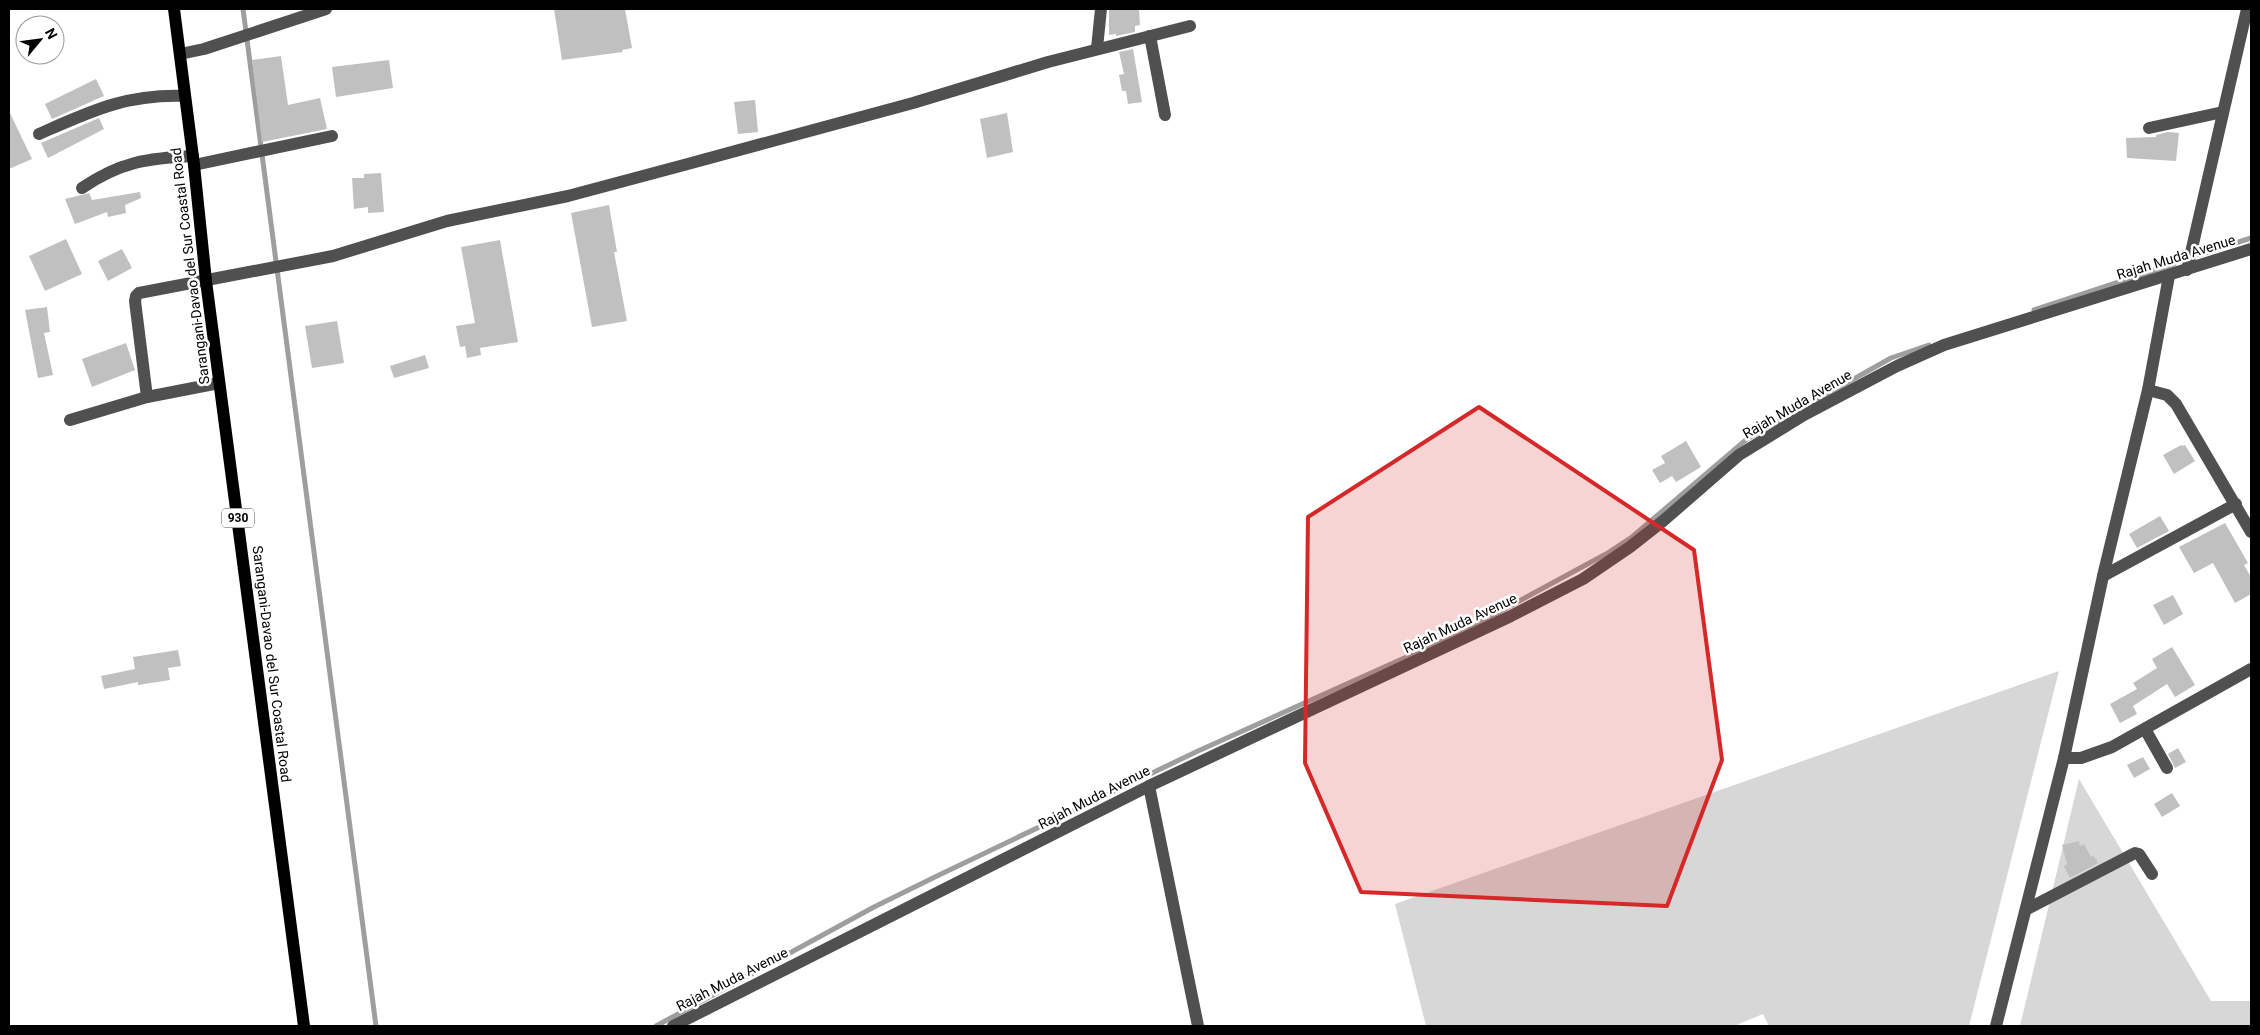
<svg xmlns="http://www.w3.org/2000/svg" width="2260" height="1035" viewBox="0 0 2260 1035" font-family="Roboto,sans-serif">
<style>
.green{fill:#d7d7d7}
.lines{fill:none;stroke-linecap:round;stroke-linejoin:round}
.stream{stroke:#9e9e9e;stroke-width:5}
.building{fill:#c0c0c0}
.minor{stroke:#505050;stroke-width:12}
.major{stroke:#000;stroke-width:12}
.marked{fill:#d62828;fill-opacity:0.2;stroke:#d62828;stroke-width:4;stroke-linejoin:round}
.labels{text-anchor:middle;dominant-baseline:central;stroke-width:5;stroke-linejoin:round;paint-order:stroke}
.shield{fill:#fff;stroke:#4c4c4c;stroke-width:1}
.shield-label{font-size:12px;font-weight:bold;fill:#000}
.street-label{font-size:14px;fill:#000;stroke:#fff}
</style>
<rect width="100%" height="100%" fill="#fff"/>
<!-- green -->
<g class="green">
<polygon points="2059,671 1969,1026 1769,1026 1763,1014 1734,1026 1426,1026 1395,904"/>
<polygon points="2079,779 2211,1001 2251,1001 2251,1026 2020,1026"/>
</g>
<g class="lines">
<!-- stream -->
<g class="stream">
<polyline points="243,9 376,1026"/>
<polyline points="2199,255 2251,238"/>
<polyline points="2034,310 2174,264"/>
<polyline points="656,1026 874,907 939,875 1198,751 1460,633 1606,554 1632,537 1747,439 1891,358 1929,345"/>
</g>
</g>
<!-- building -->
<g class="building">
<polygon points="554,9 625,9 632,48 622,50 623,52 562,60"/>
<polygon points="1109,9 1139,9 1140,25 1135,26 1135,32 1116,36 1116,34 1109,35"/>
<polygon points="1133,49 1142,102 1128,104 1126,91 1122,91 1119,75 1124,74 1119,52"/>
<polygon points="281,56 288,105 320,98 327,129 262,142 252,60"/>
<polygon points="389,60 393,88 336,97 332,67"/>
<polygon points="96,79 104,96 52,119 45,104"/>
<polygon points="755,100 758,132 738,134 734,102"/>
<polygon points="9,111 32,159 9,169"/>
<polygon points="1007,113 1013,152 987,158 980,119"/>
<polygon points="99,118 104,129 48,158 41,143"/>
<polygon points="2168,132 2179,133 2176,161 2127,158 2126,138 2156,137 2156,135"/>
<polygon points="381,173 384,212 368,213 368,207 354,209 352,178 364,178 364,174"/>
<polygon points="140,192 141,198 125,205 126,213 108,217 107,212 75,224 65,199 89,193 92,200"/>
<polygon points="609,205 617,252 614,252 627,321 592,327 571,213"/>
<polygon points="66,239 82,274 45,291 29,256"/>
<polygon points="500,240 518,342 480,348 481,355 467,358 465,346 460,347 456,326 475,323 461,247"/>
<polygon points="122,249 132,268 108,281 98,261"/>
<polygon points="47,307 50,332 44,333 53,375 38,378 25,310"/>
<polygon points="337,321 344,363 312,368 305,326"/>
<polygon points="126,343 135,370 92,387 82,359"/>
<polygon points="425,355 429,368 394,378 390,366"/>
<polygon points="1686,441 1701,467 1676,482 1672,476 1660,483 1652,470 1665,463 1661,456"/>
<polygon points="2181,445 2182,446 2185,445 2195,461 2174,474 2163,455"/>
<polygon points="2160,516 2169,531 2137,548 2129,534"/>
<polygon points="2225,523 2248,563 2244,565 2251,577 2251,594 2235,603 2213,563 2194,573 2179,547"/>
<polygon points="2173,595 2183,614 2164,625 2153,605"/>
<polygon points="2172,647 2195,685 2175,697 2167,684 2133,706 2137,714 2120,723 2110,704 2137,689 2133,683 2157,668 2152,659"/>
<polygon points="178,650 181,666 168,668 170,680 138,685 138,682 104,689 101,676 135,669 133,657"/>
<polygon points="2178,748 2186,762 2175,768 2168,754"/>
<polygon points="2143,757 2150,769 2134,778 2127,765"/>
<polygon points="2172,793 2180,806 2162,817 2154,804"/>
<polygon points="2079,841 2080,846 2084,844 2091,857 2094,856 2098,863 2070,878 2064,866 2067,864 2062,845"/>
</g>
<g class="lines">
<!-- minor -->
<g class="minor">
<polyline points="1150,36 1165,115"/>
<polyline points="1097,48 1101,9"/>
<polyline points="180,54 204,49 326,9"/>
<polyline points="2149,128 2223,112"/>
<path d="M39 134C91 111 126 94 185 96"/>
<polyline points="194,165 332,136"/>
<path d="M82 188C120 162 148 158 193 156"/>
<polyline points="2187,270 2247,9"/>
<polyline points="2148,390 2167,395 2176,404 2251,532"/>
<polyline points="147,397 219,383"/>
<polyline points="70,420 147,397 135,301 136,296 139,293 333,256 447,221 568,196 684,165 913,103 1048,62 1190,26"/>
<polyline points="2103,576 2236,504"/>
<polyline points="2145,729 2167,768"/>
<polyline points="2064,758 2081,758 2112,747 2251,669"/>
<polyline points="1149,786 1198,1026"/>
<polyline points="2027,909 2135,853 2139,854 2152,874"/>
<polyline points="673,1026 1149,786 1511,616 1583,579 1630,547 1663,521 1739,455 1804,415 1897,366 1944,345 2251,249"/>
<polyline points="1996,1026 2064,758 2103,576 2148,390 2169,276"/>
</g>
<!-- major -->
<polyline class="major" points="174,9 194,165 206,281 304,1026"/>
</g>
<!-- marked area -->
<path class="marked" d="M1479 407 1694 550 1722 760 1667 906 1361 892 1305 763 1308 517Z"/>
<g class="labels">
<!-- shield labels -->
<rect class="shield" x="222" y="508.5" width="32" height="19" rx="4"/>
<g class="shield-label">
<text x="238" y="518">930</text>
</g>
<!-- street labels -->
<g class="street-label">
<text transform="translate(2176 257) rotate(-17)">Rajah Muda Avenue</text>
<text transform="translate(190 266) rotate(-97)">Sarangani-Davao del Sur Coastal Road</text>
<text transform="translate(1797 404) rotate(-30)">Rajah Muda Avenue</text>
<text transform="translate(1460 623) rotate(-25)">Rajah Muda Avenue</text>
<text transform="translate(272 664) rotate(83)">Sarangani-Davao del Sur Coastal Road</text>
<text transform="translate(1094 797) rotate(-27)">Rajah Muda Avenue</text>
<text transform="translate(732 979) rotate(-27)">Rajah Muda Avenue</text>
</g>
</g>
<!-- border -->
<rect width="2260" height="1035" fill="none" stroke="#000000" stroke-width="20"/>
<!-- north arrow -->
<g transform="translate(40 40) rotate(61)"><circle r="24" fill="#ffffff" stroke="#999999"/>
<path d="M0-4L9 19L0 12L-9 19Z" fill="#000000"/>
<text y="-8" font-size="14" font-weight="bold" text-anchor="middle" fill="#000000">N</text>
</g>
</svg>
